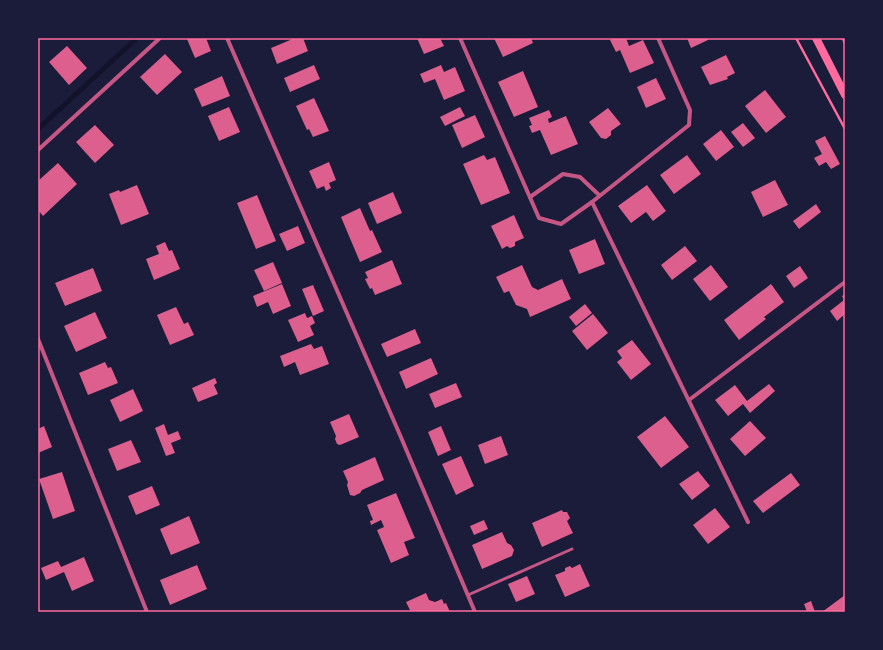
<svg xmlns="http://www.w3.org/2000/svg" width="883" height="650" viewBox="0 0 883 650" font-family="'Fira Sans',sans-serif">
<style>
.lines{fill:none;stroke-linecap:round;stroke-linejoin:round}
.stream{stroke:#12122b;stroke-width:5}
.building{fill:#dd5f8e}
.path{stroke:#ff6b9d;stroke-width:2.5}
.service{stroke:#c65784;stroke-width:3}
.minor{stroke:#c65784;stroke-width:4}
.secondary{stroke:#ff6b9d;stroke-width:8}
.neatline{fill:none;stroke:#ff6b9d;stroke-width:1.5}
</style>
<rect width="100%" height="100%" fill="#1b1b3a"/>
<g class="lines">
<!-- stream -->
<polyline class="stream" points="38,129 137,38"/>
</g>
<!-- building -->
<g class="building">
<polygon points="190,38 206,38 211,51 195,58 187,39"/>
<polygon points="295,38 303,38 308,51 277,64 271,48"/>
<polygon points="417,38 440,38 444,46 424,54"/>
<polygon points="494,38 531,38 533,43 503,57"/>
<polygon points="614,38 626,38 629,46 643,40 654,63 630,73 620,50 616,52 610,40"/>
<polygon points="687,38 708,38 708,40 691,48"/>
<polygon points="67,46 87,68 69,85 49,62"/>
<polygon points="165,54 182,72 157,95 140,77"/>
<polygon points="726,55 735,73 727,77 728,79 710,85 701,67"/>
<polygon points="314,65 320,79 290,92 284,78"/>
<polygon points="441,65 444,72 455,67 465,91 444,100 435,79 424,83 420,74"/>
<polygon points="523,71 538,107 514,117 498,82"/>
<polygon points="222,76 230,96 202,107 194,89"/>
<polygon points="656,78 666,99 646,108 637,87"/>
<polygon points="765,90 786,117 766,133 745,106"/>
<polygon points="314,98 329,131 313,137 309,129 307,130 296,106"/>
<polygon points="229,107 240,132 219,141 208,116"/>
<polygon points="460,107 465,116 445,126 440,117"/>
<polygon points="608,108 621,124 611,131 611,135 606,139 601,138 589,122"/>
<polygon points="549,110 552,117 548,119 549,123 566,116 578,144 551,155 540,130 532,133 529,126 532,125 529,118"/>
<polygon points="475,115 485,137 462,148 452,125"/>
<polygon points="743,123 755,138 743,147 731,132"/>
<polygon points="95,125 114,145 95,163 76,142"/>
<polygon points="721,130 734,147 716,161 703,144"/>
<polygon points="825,136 840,164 831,169 826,162 819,166 814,158 822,154 815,141"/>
<polygon points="484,155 487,160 495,157 510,193 481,205 463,164"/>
<polygon points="687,155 701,174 674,194 660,175"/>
<polygon points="329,162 336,180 329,183 331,188 326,191 324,186 317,189 309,171"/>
<polygon points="58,163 77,184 43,216 38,210 38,181"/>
<polygon points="775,180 788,205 763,217 751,192"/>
<polygon points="137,185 149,214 121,225 109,194 119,190 120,192"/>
<polygon points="647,185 666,211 653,221 646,212 631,223 618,206"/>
<polygon points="393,192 402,213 377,224 368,203"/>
<polygon points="257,195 276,241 256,249 237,203"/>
<polygon points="816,204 821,212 799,229 793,221"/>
<polygon points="360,208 370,231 372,230 382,252 360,262 341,217"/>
<polygon points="514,215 524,238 515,242 515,246 510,248 507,246 502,249 491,226"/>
<polygon points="298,226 305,243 287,251 279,234"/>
<polygon points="595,239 605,264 579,274 569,250"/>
<polygon points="165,242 169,251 172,250 180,269 154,280 146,259 159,254 156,246"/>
<polygon points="685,246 697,261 672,280 661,265"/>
<polygon points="392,260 402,284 375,295 372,288 370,289 365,279 368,278 365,272"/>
<polygon points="273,262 282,283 264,291 254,270"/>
<polygon points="522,265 532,287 538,290 562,279 571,299 530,317 527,309 516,305 509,291 504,293 496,277"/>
<polygon points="711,265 728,287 710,301 693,279"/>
<polygon points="800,266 808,278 794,288 786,276"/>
<polygon points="93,268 102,291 65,306 55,283"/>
<polygon points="282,284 291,306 273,314 268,302 257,307 253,296"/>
<polygon points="771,284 784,302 764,317 766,319 739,340 724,320"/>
<polygon points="313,285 324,311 313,316 302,289"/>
<polygon points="845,294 845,314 837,321 830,311 844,300 842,296"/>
<polygon points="585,304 592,313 576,326 569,317"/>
<polygon points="176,307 184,324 188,322 194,335 170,345 157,315"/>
<polygon points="95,312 107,338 76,352 64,326"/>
<polygon points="305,313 307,318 312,316 315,323 310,326 314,335 298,342 288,320"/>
<polygon points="593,314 608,333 587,350 572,331"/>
<polygon points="415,329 421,343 387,357 381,344"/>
<polygon points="632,340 651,364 631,380 617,362 622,358 617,351"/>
<polygon points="311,344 314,349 322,346 329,364 300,375 295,362 284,367 280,356"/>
<polygon points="431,358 438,374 406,389 399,372"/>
<polygon points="105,362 108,368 111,367 118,383 88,395 79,373"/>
<polygon points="215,378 217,383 214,385 218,394 198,402 192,388"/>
<polygon points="456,383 462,397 435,408 429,394"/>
<polygon points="769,384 775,391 750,413 743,404 728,416 715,400 735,385 747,401"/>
<polygon points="133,389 143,411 120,422 110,400"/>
<polygon points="349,414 359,437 340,445 337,444 335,439 336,436 330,422"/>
<polygon points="665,416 689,447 661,468 637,437"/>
<polygon points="750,421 766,438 745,456 730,439"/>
<polygon points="164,424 168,435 178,431 181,439 171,443 175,453 166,456 155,428"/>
<polygon points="44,426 52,447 38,453 38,429"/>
<polygon points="441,426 451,450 438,456 428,432"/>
<polygon points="501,436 508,455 485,464 478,445"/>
<polygon points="131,440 141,462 117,471 108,449"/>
<polygon points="461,456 474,486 456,495 442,464"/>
<polygon points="375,457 384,480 362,490 360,493 354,496 350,495 347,485 348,482 343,471"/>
<polygon points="698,471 710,486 692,500 679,484"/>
<polygon points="62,472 75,511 53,519 39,479"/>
<polygon points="791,473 800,485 763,513 753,501"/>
<polygon points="152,486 160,505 136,515 128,496"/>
<polygon points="396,493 415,538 404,542 409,555 391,563 377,530 384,527 381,520 371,525 370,521 373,520 367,505"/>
<polygon points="715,508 730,527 708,544 693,525"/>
<polygon points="562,510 563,512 567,512 570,518 567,521 573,533 542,547 532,523"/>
<polygon points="189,516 200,543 171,555 160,529"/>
<polygon points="484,520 488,529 474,535 470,526"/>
<polygon points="502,532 507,543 511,545 514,550 512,556 482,569 472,545"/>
<polygon points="84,557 94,581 72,591 64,572 46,580 41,568 58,561 61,567"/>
<polygon points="580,564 590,586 565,597 555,575 565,571 565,568 570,566 572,568"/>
<polygon points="197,565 207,589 170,605 160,580"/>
<polygon points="527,576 535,594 516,602 508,584"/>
<polygon points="426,593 429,600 435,602 442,599 444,604 446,603 450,612 411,612 406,602"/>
<polygon points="845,595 845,612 822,612"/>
<polygon points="811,601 815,612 807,612 804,604"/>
</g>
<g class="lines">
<!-- path -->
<g class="path">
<polyline points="796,38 845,129"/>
<polyline points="843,38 845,44"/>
</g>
<!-- service -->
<polyline class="service" points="468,595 572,549"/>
<!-- minor -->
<g class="minor">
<polyline points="227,38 400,435 475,612"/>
<polyline points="460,38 539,218 561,224 592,202 689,125 690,110 658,38"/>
<polyline points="38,150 160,38"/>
<polyline points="530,197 563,174 580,177 599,195"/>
<polyline points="592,202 748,522"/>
<polyline points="38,339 147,612"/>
<polyline points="689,400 845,282"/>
</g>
<!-- secondary -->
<polyline class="secondary" points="816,38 845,95"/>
</g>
<!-- border -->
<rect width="883" height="650" fill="none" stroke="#1b1b3a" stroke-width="78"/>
<rect x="39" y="39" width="805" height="572" class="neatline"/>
</svg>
